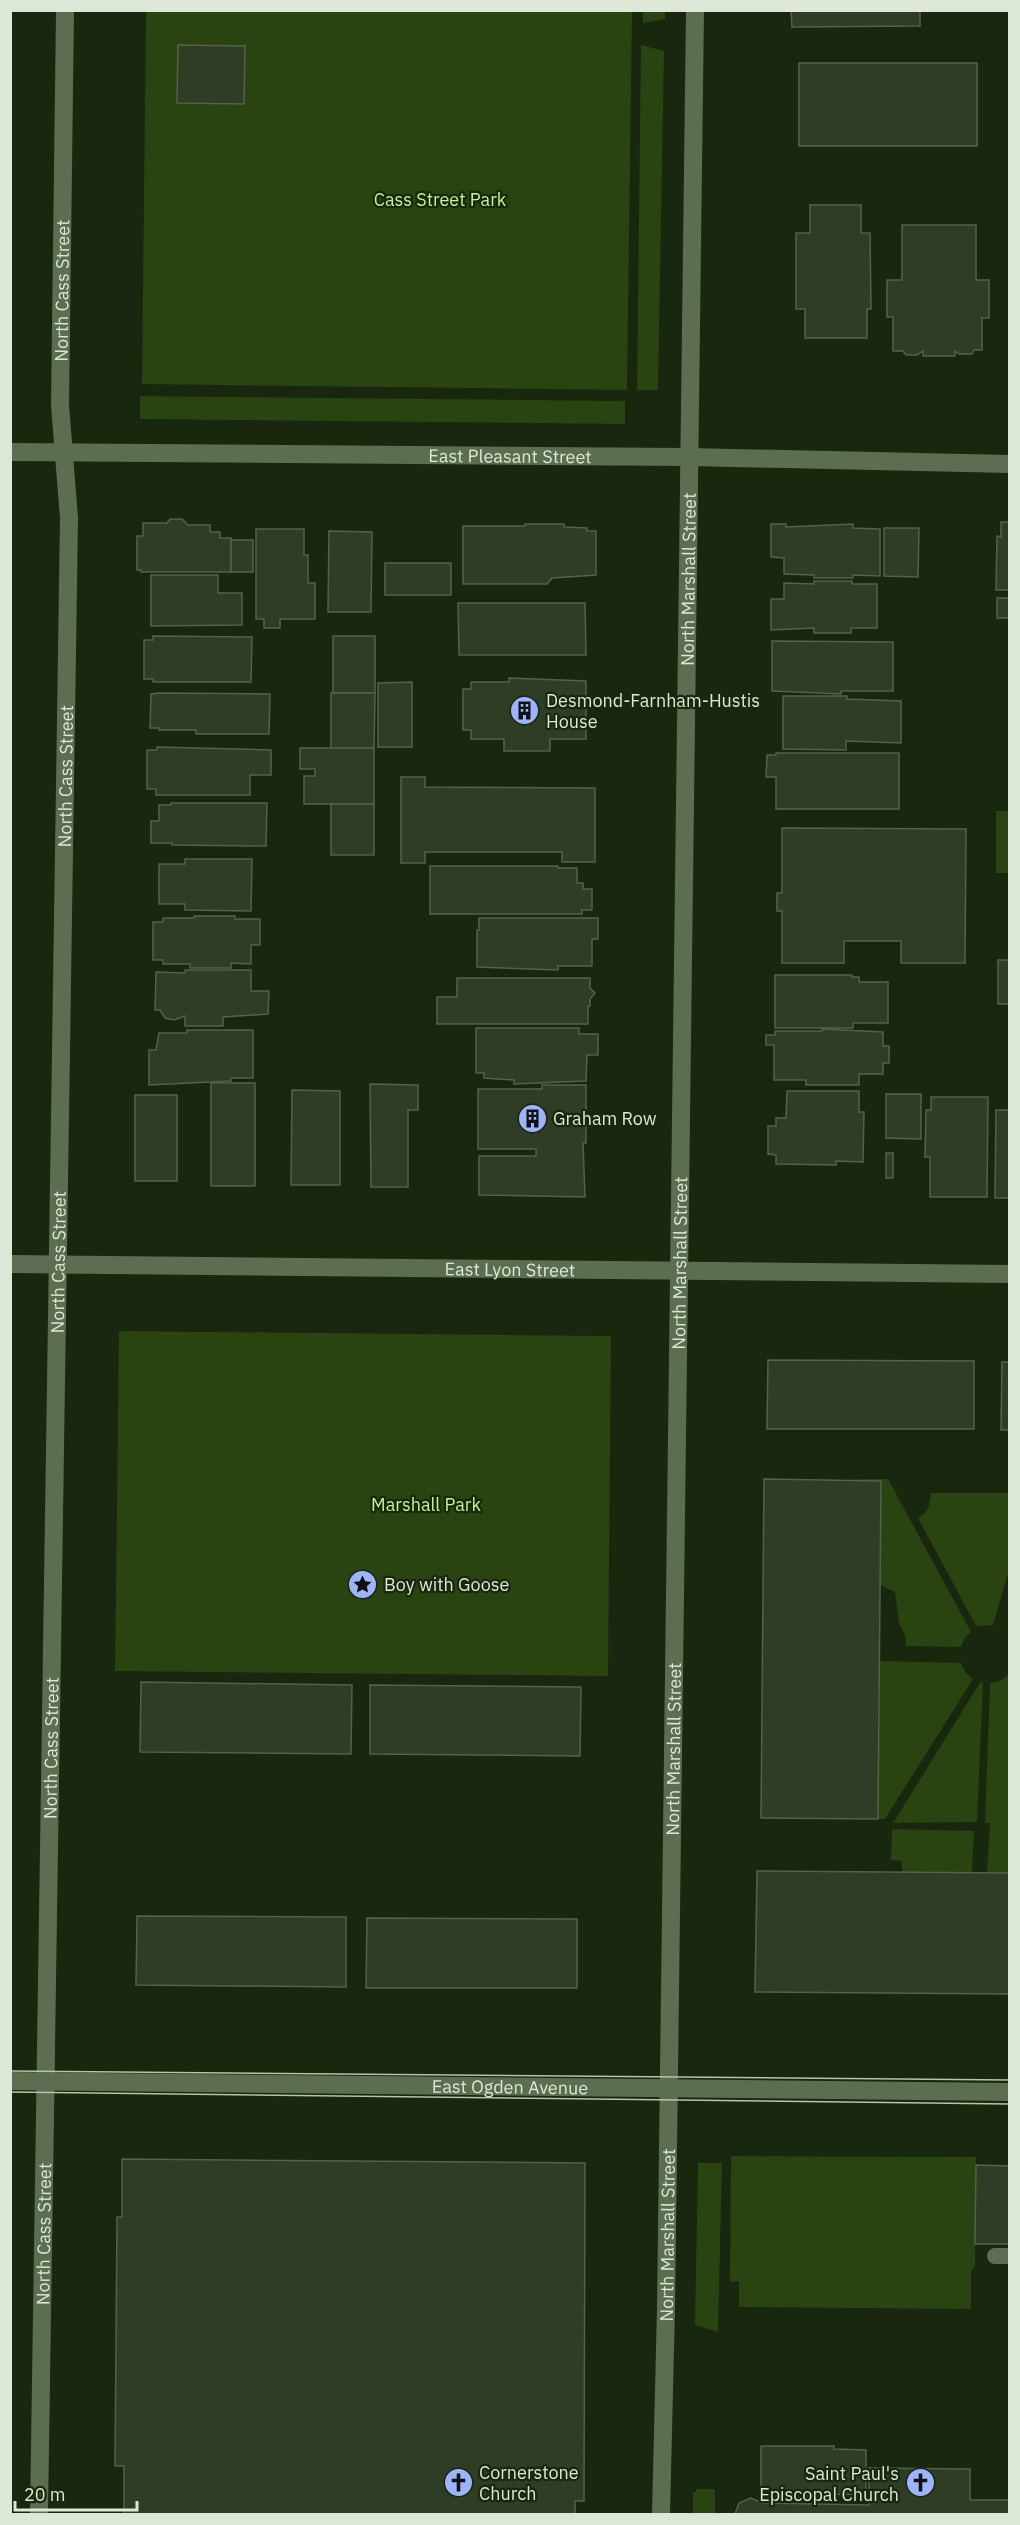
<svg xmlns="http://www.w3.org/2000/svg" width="1020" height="2525" viewBox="0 0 1020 2525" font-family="'IBM Plex Sans',sans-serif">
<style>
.green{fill:#294311}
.building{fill:#2e3d23;stroke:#526346;stroke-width:1.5}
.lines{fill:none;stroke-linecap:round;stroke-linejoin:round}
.service{stroke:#5c6d50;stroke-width:16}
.minor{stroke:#5c6d50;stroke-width:18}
.tertiary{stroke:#5c6d50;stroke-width:18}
.tram{stroke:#b7c2b0;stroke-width:1.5}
.labels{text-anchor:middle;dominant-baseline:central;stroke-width:4.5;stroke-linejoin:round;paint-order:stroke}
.park-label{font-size:18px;fill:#bef694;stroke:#18270d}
.street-label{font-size:18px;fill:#dde7d6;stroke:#18270d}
.poi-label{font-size:18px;fill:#dde7d6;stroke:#18270d;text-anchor:start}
</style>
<rect width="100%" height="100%" fill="#18270d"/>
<!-- green -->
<g class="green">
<polygon points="146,11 632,11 627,390 142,384"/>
<polygon points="643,11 665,11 665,19 643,23"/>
<polygon points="641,45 664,51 658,390 637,390"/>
<polygon points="140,396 625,401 625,424 140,419"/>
<rect x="996" y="811" width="13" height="62"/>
<polygon points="119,1331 611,1336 608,1676 115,1671"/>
<polygon points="849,1479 888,1479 971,1632 965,1637 961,1647 906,1646 905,1635 899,1623 895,1592 880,1585 881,1481"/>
<path d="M931 1493H1009V1570L993 1625 976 1626 918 1518C929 1512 930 1504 931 1493Z"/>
<polygon points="880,1661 961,1663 966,1673 973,1679 885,1819 878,1819"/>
<polygon points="1009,1674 1009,1873 987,1873 990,1823 985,1823 990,1683 1000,1681"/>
<polygon points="981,1681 983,1682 977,1822 893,1823"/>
<polygon points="892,1829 974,1831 972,1873 902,1873 902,1861 891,1860"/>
<polygon points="731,2156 976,2157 975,2267 971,2270 971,2309 739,2307 739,2281 730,2282"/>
<polygon points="698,2163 722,2163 718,2332 695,2325"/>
<polygon points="696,2489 715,2489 715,2514 693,2514 693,2492 696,2492"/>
</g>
<!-- building -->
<g class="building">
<polygon points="791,10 920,10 920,26 792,27"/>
<polygon points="178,45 245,46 244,104 177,103"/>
<rect x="799" y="63" width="178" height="83"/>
<polygon points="810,205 861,205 861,233 870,233 871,309 867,309 867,338 805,338 805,309 796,309 796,233 810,233"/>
<polygon points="902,225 976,225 976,280 989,280 989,318 982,318 982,350 974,350 972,354 959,354 955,351 955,356 923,356 923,351 917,355 906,355 903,351 893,351 893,317 887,317 887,280 902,280"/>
<polygon points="170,519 182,519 188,525 210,525 210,532 220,532 220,538 231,538 231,572 141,572 141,570 137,570 137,536 143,536 143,523 167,523"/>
<polygon points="1001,522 1010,522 1010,590 996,590 997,536 1001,537"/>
<polygon points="525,524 564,524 564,527 587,528 587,531 596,531 596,575 552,578 547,584 463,584 463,526 525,526"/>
<polygon points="771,524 786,524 786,527 853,524 853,528 880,529 880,576 853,575 853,578 814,578 814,575 784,574 784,558 771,557"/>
<polygon points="884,528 919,528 918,577 884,576"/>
<polygon points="256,529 304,529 304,555 308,555 308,583 315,583 315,619 280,619 280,628 264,628 264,619 256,619"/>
<polygon points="329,531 372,532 371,612 328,612"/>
<rect x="231" y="540" width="22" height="32"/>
<rect x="385" y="563" width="66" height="32"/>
<polygon points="151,575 218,575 218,593 242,593 242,625 151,626"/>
<polygon points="814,581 852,581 852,584 877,584 877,628 851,628 851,633 814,633 814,628 771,630 771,599 784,599 784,583 814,584"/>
<rect x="997" y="598" width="13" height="20"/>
<polygon points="458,603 585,603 586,655 459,655"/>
<polygon points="153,636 252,637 251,682 153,682 153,679 144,679 144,640 153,640"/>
<rect x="333" y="636" width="42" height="57"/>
<polygon points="772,641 893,642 893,691 841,691 841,694 772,691"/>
<polygon points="509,678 586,681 586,739 550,739 550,751 504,751 504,739 471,739 471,730 463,730 463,689 471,689 471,682 509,682"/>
<polygon points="412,682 412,747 378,747 378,683"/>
<polygon points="160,693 270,694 269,734 196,734 196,730 159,730 159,728 150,728 151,694"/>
<polygon points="331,693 375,693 374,748 331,748"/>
<polygon points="783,696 847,696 847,699 901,701 901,743 846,741 846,750 783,749"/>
<polygon points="157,747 271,750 271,775 250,775 250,795 156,795 156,789 147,789 147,750 157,750"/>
<polygon points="300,748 374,748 374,804 304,804 304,776 315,776 315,769 300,769"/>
<polygon points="776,753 899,753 899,809 776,809 776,777 766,777 767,755 776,755"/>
<polygon points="401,777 425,777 425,787 595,788 595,862 562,862 562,852 425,852 425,863 401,863"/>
<polygon points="171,803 267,803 266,846 172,845 172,843 151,843 151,821 159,821 159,805 171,805"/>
<rect x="331" y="804" width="43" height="51"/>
<polygon points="782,828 966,829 965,963 901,963 901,941 844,941 844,963 782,963 782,911 777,911 777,893 782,893"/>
<polygon points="185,859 252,859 251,911 185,910 185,904 159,904 159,864 185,864"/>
<polygon points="430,866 558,866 558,868 577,868 577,883 583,883 583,889 592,889 592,910 582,910 582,914 430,914"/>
<polygon points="194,916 235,916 235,919 260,919 260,945 251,945 251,964 231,963 231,968 190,968 190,964 163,964 163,960 153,960 153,922 163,922 163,918 194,918"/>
<polygon points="479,918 598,918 598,939 592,939 592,966 558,966 558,970 477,967 477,930 479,930"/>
<rect x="998" y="960" width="12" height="44"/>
<polygon points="185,970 251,970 251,991 269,991 268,1014 223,1017 223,1026 185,1026 185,1016 174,1020 165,1018 160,1010 155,1010 156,972 185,973"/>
<polygon points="775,975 852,975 852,977 859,977 859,982 888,982 888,1023 853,1023 853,1028 775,1028"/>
<polygon points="457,978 590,978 590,988 595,993 590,999 590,1006 588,1006 588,1024 437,1024 437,997 457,997"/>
<polygon points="476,1028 579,1028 579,1034 598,1034 598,1055 587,1055 586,1081 514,1084 514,1080 484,1078 484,1073 476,1073"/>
<polygon points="822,1029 883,1032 883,1046 889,1046 889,1063 883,1063 883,1074 859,1074 859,1085 806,1085 806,1080 774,1080 774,1045 766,1045 766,1035 775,1035 775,1031 822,1031"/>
<polygon points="187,1030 253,1030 253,1078 231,1078 231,1081 149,1085 149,1050 156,1050 159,1033 187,1033"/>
<rect x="211" y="1083" width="44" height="103"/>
<polygon points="370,1084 418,1085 418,1110 408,1110 408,1187 371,1187"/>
<polygon points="542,1085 586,1085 586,1143 583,1143 585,1197 479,1195 479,1156 536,1156 536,1149 478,1149 478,1089 542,1089"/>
<polygon points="292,1090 340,1091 340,1185 291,1185"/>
<polygon points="787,1091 859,1091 859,1112 864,1112 863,1162 836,1161 836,1165 776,1164 776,1155 768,1154 768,1126 776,1126 776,1118 786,1118"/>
<polygon points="886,1094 921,1094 921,1139 886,1138"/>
<rect x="135" y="1095" width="42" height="86"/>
<polygon points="931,1097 988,1097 987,1197 930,1197 930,1157 925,1157 926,1110 931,1110"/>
<polygon points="996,1110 1010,1110 1010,1198 995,1198"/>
<rect x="886" y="1153" width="7" height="25"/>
<polygon points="768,1360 974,1361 974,1429 767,1429"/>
<polygon points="1002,1362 1010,1362 1010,1430 1001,1430"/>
<polygon points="764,1479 881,1481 878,1819 761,1818"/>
<polygon points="141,1682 352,1685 351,1754 140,1752"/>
<polygon points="370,1685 581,1687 580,1756 370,1754"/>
<polygon points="757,1871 1010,1873 1010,1994 755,1992"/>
<polygon points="137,1916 346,1917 346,1987 136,1985"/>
<polygon points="367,1918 577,1919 577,1988 366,1988"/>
<polygon points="122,2159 585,2163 584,2501 575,2501 575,2514 124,2514 124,2466 115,2466 117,2217 122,2217"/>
<polygon points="976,2165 1010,2166 1010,2244 975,2244"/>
<polygon points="761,2446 834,2446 834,2449 866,2450 866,2495 834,2494 834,2500 761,2499"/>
<polygon points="869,2468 970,2469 970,2500 1010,2500 1010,2514 735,2514 739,2503 751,2498 762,2503 869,2505"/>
</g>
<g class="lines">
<!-- service -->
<polyline class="service" points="995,2256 1010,2256"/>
<!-- minor -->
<g class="minor">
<path id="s1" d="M10 452 689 457 1010 464"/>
<path id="s2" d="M10 1264 1010 1274"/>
<path id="s3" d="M39 2514 69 518 60 405 65 10"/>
<path id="s4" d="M661 2514 666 2308 695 10"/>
</g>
<!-- tertiary -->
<path class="tertiary" id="s5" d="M10 2081 1010 2092"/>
<!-- tram -->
<g class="tram">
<polyline points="10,2071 1010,2080"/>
<polyline points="10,2092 1010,2104"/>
</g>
</g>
<!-- icons -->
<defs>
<symbol id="building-disc" viewBox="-11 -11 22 22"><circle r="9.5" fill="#9db4fd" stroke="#18270d"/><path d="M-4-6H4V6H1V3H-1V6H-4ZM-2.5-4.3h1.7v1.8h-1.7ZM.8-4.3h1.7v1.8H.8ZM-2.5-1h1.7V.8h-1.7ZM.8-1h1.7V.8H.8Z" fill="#111"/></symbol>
<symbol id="sight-disc" viewBox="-11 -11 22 22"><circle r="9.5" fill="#9db4fd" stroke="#18270d"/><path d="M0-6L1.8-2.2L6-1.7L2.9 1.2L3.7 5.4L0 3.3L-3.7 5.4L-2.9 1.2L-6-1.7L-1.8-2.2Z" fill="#111"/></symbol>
<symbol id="church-disc" viewBox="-11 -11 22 22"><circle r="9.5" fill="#9db4fd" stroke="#18270d"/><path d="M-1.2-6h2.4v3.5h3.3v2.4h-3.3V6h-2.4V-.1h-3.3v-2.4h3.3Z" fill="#111"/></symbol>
</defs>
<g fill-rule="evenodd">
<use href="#building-disc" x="508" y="694" width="33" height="33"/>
<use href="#building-disc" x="516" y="1102" width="33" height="33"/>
<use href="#sight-disc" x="346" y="1568" width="33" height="33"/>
<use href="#church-disc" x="442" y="2466" width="33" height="33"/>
<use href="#church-disc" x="904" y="2466" width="33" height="33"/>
</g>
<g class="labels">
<!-- park labels -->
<g class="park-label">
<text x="440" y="199">Cass Street Park</text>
<text x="426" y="1504">Marshall Park</text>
</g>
<!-- street labels -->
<g class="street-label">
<text stroke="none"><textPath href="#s3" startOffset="2224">North Cass Street</textPath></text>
<text stroke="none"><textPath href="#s1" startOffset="500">East Pleasant Street</textPath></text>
<text stroke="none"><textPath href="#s4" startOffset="1935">North Marshall Street</textPath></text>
<text stroke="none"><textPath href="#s3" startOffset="1738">North Cass Street</textPath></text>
<text stroke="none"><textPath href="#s3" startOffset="1252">North Cass Street</textPath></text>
<text stroke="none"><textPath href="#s4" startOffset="1251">North Marshall Street</textPath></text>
<text stroke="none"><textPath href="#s2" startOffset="500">East Lyon Street</textPath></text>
<text stroke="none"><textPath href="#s3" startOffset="766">North Cass Street</textPath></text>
<text stroke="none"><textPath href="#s4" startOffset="765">North Marshall Street</textPath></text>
<text stroke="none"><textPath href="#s5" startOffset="500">East Ogden Avenue</textPath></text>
<text stroke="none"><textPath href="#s3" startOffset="280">North Cass Street</textPath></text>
<text stroke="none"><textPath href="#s4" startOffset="279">North Marshall Street</textPath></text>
</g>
<!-- poi labels -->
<g class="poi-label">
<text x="546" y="700">Desmond-Farnham-Hustis<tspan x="546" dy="21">House</tspan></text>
<text x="553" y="1118">Graham Row</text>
<text x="384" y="1584">Boy with Goose</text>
<text x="479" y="2472">Cornerstone<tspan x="479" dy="21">Church</tspan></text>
<text x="899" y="2473" text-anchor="end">Saint Paul's<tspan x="899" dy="21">Episcopal Church</tspan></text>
</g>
</g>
<!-- border -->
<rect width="1020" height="2525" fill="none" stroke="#dde7d6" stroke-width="24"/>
<!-- scale -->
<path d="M15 2501v9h122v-9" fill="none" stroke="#dde7d6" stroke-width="3"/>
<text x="24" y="2501" font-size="18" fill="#dde7d6" stroke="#18270d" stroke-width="4.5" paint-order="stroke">20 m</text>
</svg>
